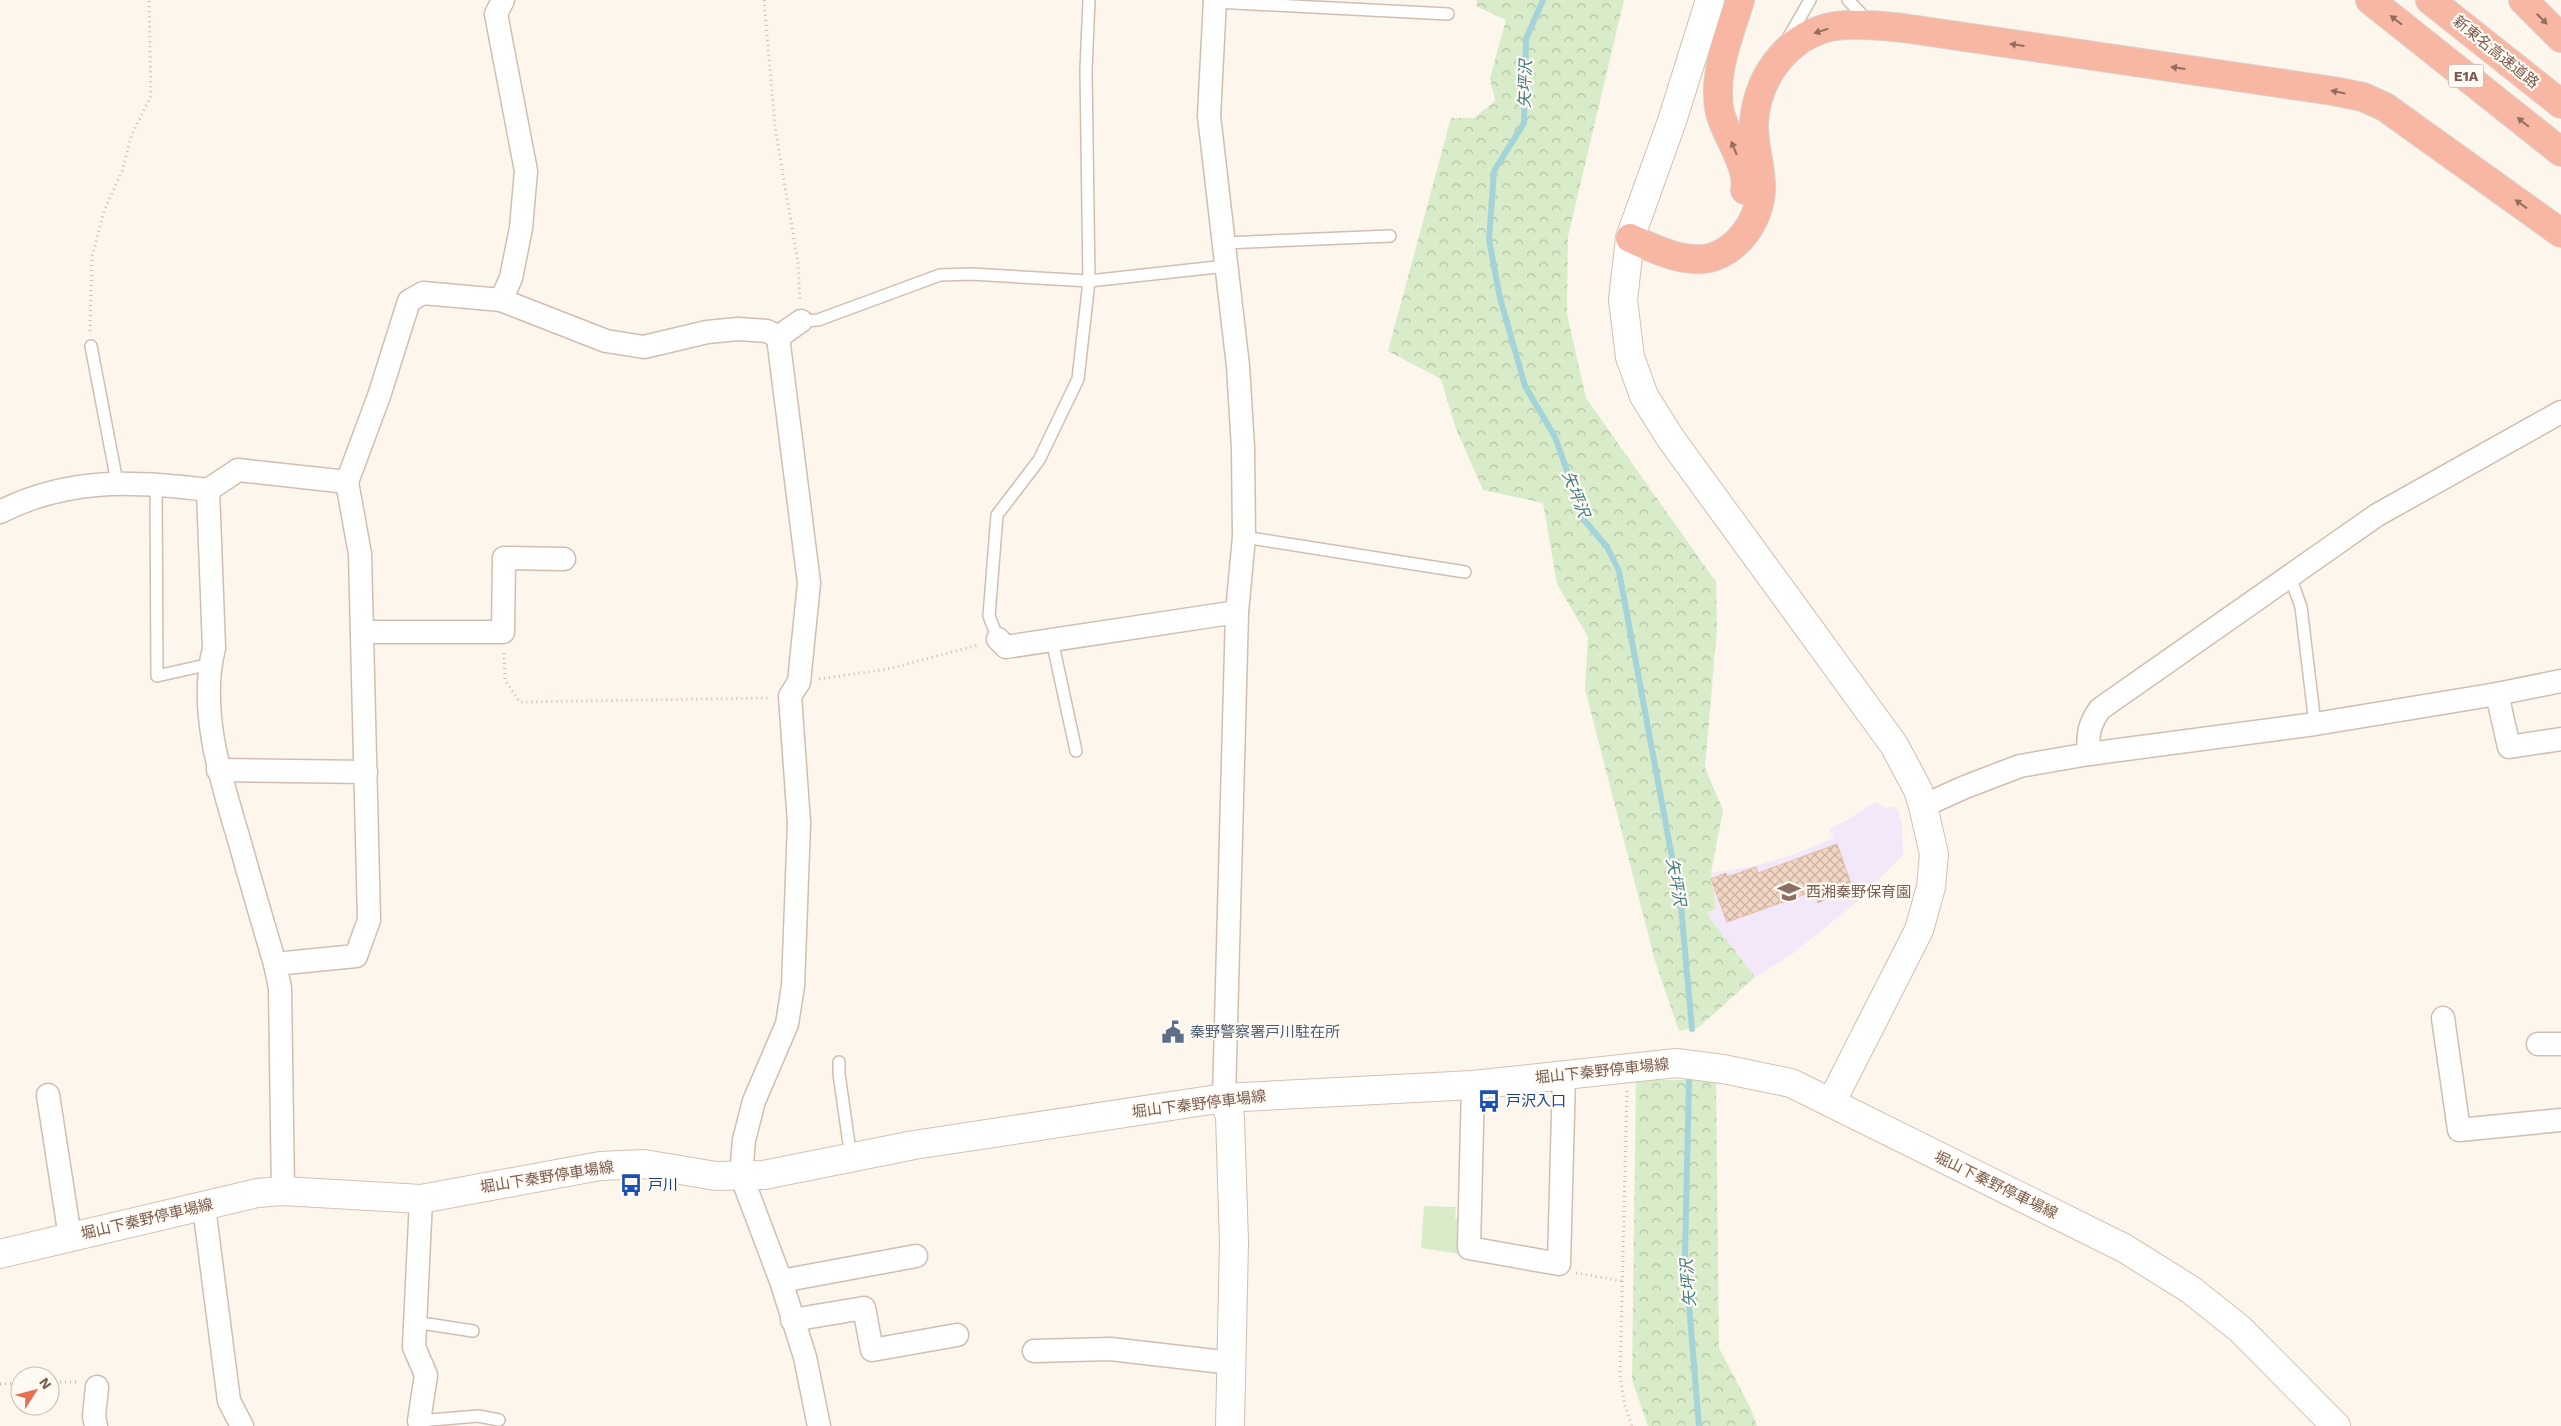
<svg xmlns="http://www.w3.org/2000/svg" width="2561" height="1426" viewBox="0 0 2561 1426" font-family="'Work Sans','Noto Sans JP',sans-serif">
<style>
.education{fill:#f3e8fa}
.green{fill:#d8ecc9}
.forest{fill:url(#forest-crowns)}
.lines{fill:none;stroke-linecap:round;stroke-linejoin:round}
.stream{stroke:#a5d3da;stroke-width:6}
.building{fill:url(#building-cross-hatch);stroke:#e6bba3}
.service-casing{stroke:#d1beb0;stroke-width:14}
.minor-casing{stroke:#d1beb0;stroke-width:25}
.tertiary-casing{stroke:#d1beb0;stroke-width:30}
.secondary-casing{stroke:#d6c0b0;stroke-width:30}
.motorway-casing{stroke:#dad1cd;stroke-width:30}
.path{stroke:#d9b8a5;stroke-width:3;stroke-dasharray:1 4;stroke-linecap:butt}
.service{stroke:#fff;stroke-width:11}
.minor{stroke:#fff;stroke-width:22}
.tertiary{stroke:#fff;stroke-width:28}
.secondary{stroke:#fff;stroke-width:28}
.motorway{stroke:#f7b7a3;stroke-width:28}
.oneway{fill:#936e5e}
.labels{text-anchor:middle;dominant-baseline:central;stroke-width:4.5;stroke-linejoin:round;paint-order:stroke}
.shield{fill:#fffaf3;stroke:#a28b7f;stroke-width:1}
.shield-label{font-size:14px;font-weight:bold;fill:#7a5c4d}
.street-label{font-size:15px;fill:#7a5c4d;stroke:#fffaf3}
.education-label{font-size:15px;fill:#785e54;stroke:#fffaf3;text-anchor:start}
.service-label{font-size:15px;fill:#4e5e75;stroke:#fffaf3;text-anchor:start}
.transit-label{font-size:15px;fill:#164399;stroke:#fffaf3;text-anchor:start}
.water-label{font-size:16px;font-style:italic;fill:#437c86;stroke:#fffaf3}
</style>
<defs>
<pattern id="forest-crowns" width="20" height="18" patternUnits="userSpaceOnUse" patternTransform="scale(1.25)"><rect width="20" height="18" fill="#d8ecc9"/><path d="M2 6a3 3 0 1 1 6 0M12 15a3 3 0 1 1 6 0" fill="none" stroke="#b4c2a5"/></pattern>
<pattern id="building-cross-hatch" width="8" height="8" patternUnits="userSpaceOnUse" patternTransform="scale(1.25)"><rect width="8" height="8" fill="#f3d5c3"/><path d="M0 0l8 8M0 8l8-8" fill="none" stroke="#cab0a1"/></pattern>
</defs>
<rect width="100%" height="100%" fill="#fdf6ec"/>
<!-- education -->
<polygon class="education" points="1875,802 1885,808 1897,807 1902,825 1903,855 1853,905 1792,954 1755,977 1707,914 1716,908 1711,873 1755,866 1792,855 1834,838 1829,829 1849,819"/>
<!-- green -->
<polygon class="green" points="1424,1206 1456,1207 1455,1218 1461,1218 1460,1254 1421,1248"/>
<!-- forest -->
<g class="forest">
<polygon points="1477,0 1624,0 1568,236 1567,314 1586,398 1716,582 1717,628 1705,768 1723,810 1711,873 1716,908 1707,914 1755,977 1699,1027 1679,1031 1655,961 1585,689 1588,637 1557,584 1543,503 1483,490 1456,429 1441,379 1388,351 1451,118 1474,118 1495,101 1490,78 1506,20 1476,6"/>
<polygon points="1636,1080 1716,1080 1719,1348 1750,1407 1757,1426 1648,1426 1632,1380"/>
</g>
<g class="lines">
<!-- stream -->
<g class="stream">
<polyline points="1543,0 1526,39 1524,123 1494,171 1489,240 1500,298 1525,386 1555,437 1585,521 1607,547 1619,571 1681,906 1692,1029"/>
<polyline points="1689,1080 1685,1256 1699,1426"/>
</g>
</g>
<!-- building -->
<polygon class="building" points="1837,844 1852,887 1818,903 1814,891 1727,922 1711,879 1726,873 1727,877 1756,867 1758,873"/>
<g class="lines">
<defs>
<g id="service">
<polyline points="1848,0 1867,20"/>
<polyline points="1215,2 1448,14"/>
<polyline points="1787,40 1810,0"/>
<polyline points="1224,243 1390,236"/>
<polyline points="801,321 818,320 940,275 971,274 1089,281 1226,266"/>
<polyline points="91,346 117,482"/>
<polyline points="156,484 157,676 210,664"/>
<polyline points="1244,537 1465,572"/>
<polyline points="2290,576 2301,607 2315,724"/>
<polyline points="998,639 989,616 997,515 1039,460 1078,379 1089,281 1086,70 1089,0"/>
<polyline points="1052,640 1076,751"/>
<polyline points="839,1062 839,1074 851,1158"/>
<polyline points="415,1322 473,1331"/>
<polyline points="419,1421 478,1416 499,1420"/>
</g>
<g id="minor">
<polyline points="1215,0 1209,116 1238,366 1243,448 1244,537 1237,612 1224,1098"/>
<polyline points="501,300 511,278 521,228 526,171 496,14 503,0"/>
<polyline points="778,337 809,583 799,682 790,696 799,823 793,986 787,1024 754,1101 744,1140 741,1175 781,1281 805,1357 819,1426"/>
<polyline points="778,337 801,321"/>
<path d="M208 490 214 648C198 712 222 782 240 843 251 883 263 923 275 964L280 988 283 1191"/>
<path d="M0 512C69 477 134 481 208 490L238 470 347 482"/>
<polyline points="362,632 503,632 504,558 564,559"/>
<polyline points="998,639 1006,647 1237,612"/>
<polyline points="2497,694 2509,747 2561,739"/>
<path d="M2089 754C2087 736 2089 724 2100 709L2377 515 2561 412"/>
<polyline points="218,770 366,772"/>
<polyline points="1923,806 1965,787 2020,766 2089,754 2315,724 2497,694 2561,681"/>
<polyline points="275,964 356,956 369,920 360,554 347,482 379,396 409,301 423,293 501,300 606,341 644,347 707,332 738,329 767,331 778,337"/>
<polyline points="2443,1018 2459,1130 2561,1120"/>
<polyline points="2538,1044 2561,1044"/>
<polyline points="1473,1085 1469,1248 1559,1264 1564,1075"/>
<polyline points="48,1095 70,1237"/>
<polyline points="204,1207 229,1401 242,1426"/>
<polyline points="781,1281 916,1256"/>
<polyline points="792,1320 864,1308 872,1350 957,1335"/>
<polyline points="1034,1351 1110,1349 1232,1363"/>
<polyline points="419,1421 426,1375 414,1347 421,1199"/>
<polyline points="96,1426 94,1416 97,1387"/>
</g>
<g id="tertiary">
<polyline points="1710,0 1672,121 1630,238 1623,300 1630,357 1644,396 1671,439 1894,745 1918,790 1923,806 1934,854 1931,887 1919,930 1831,1103"/>
<polyline points="1224,1098 1230,1117 1234,1242 1230,1426"/>
</g>
<polyline id="secondary" points="0,1254 257,1193 283,1191 421,1199 600,1166 644,1164 716,1176 764,1175 914,1145 1224,1098 1473,1085 1676,1063 1723,1069 1791,1083 2124,1248 2191,1290 2240,1329 2336,1426"/>
<g id="motorway">
<path d="M1740 0C1729 36 1712 75 1720 113 1726 136 1750 167 1745 190"/>
<polyline points="2370,0 2561,152"/>
<polyline points="2430,0 2561,104"/>
<polyline points="2523,0 2561,38"/>
<path d="M1630 238C1650 247 1672 258 1694 259 1731 262 1760 223 1761 190 1762 168 1753 146 1754 123 1757 73 1794 27 1846 25 1865 24 1884 26 1903 28L2333 91 2363 97 2385 107 2561 233"/>
</g>
</defs>
<!-- service casing -->
<use href="#service" class="service-casing"/>
<!-- minor casing -->
<use href="#minor" class="minor-casing"/>
<!-- tertiary casing -->
<use href="#tertiary" class="tertiary-casing"/>
<!-- secondary casing -->
<use href="#secondary" class="secondary-casing"/>
<!-- motorway casing -->
<use href="#motorway" class="motorway-casing"/>
<!-- path -->
<g class="path">
<polyline points="764,0 775,127 798,263 800,302"/>
<polyline points="90,331 92,257 104,211 122,171 132,134 151,96 149,0"/>
<polyline points="504,653 505,680 520,702 770,698"/>
<polyline points="819,679 888,669 979,645"/>
<polyline points="1627,1091 1620,1377 1625,1406 1632,1426"/>
<polyline points="1576,1273 1622,1281"/>
<polyline points="50,1382 77,1382"/>
<polyline points="0,1384 20,1383"/>
</g>
<!-- service -->
<use href="#service" class="service"/>
<!-- minor -->
<use href="#minor" class="minor"/>
<!-- tertiary -->
<use href="#tertiary" class="tertiary"/>
<!-- secondary -->
<use href="#secondary" class="secondary"/>
<!-- motorway -->
<use href="#motorway" class="motorway"/>
</g>
<!-- one-way arrows -->
<defs><path id="oneway-solid" d="M-6-.8H1V-3.2L6.5 0L1 3.2V.8H-6Z" transform="scale(1.25)"/></defs>
<g class="oneway">
<use href="#oneway-solid" transform="translate(2542 19) rotate(45)"/>
<use href="#oneway-solid" transform="translate(2396 20) rotate(-142)"/>
<use href="#oneway-solid" transform="translate(1821 31) rotate(162)"/>
<use href="#oneway-solid" transform="translate(2017 45) rotate(-172)"/>
<use href="#oneway-solid" transform="translate(2178 68) rotate(-172)"/>
<use href="#oneway-solid" transform="translate(2338 92) rotate(-169)"/>
<use href="#oneway-solid" transform="translate(2523 122) rotate(-141)"/>
<use href="#oneway-solid" transform="translate(1734 148) rotate(-112)"/>
<use href="#oneway-solid" transform="translate(2521 204) rotate(-144)"/>
</g>
<!-- icons -->
<defs>
<symbol id="school-bare" viewBox="-9 -9 18 18"><path d="M0-5L7-2L0 1L-7-2ZM-4 1L0 2.5L4 1V4Q0 6-4 4Z" fill="#8d6e63" stroke="#fffaf3" stroke-width="2.5" paint-order="stroke"/></symbol>
<symbol id="civic-bare" viewBox="-9 -9 18 18"><path d="M-.6-6.5H3V-4.5H.6V-3L4-1V1h2V6H-6V1h2V-1L-.6-3ZM-1.2 2.5V6h2.4V2.5Z" fill="#5c6f8a" stroke="#fffaf3" stroke-width="2.5" paint-order="stroke"/></symbol>
<symbol id="bus-bare" viewBox="-9 -9 18 18"><path d="M-5-6H5V4H4V6H2V4H-2V6H-4V4H-5ZM-3.5-4V0h7V-4ZM-3.5 1.2v1.5H-2V1.2ZM2 1.2v1.5H3.5V1.2Z" fill="#1a4fb4" stroke="#fffaf3" stroke-width="2.5" paint-order="stroke"/></symbol>
</defs>
<g fill-rule="evenodd">
<use href="#school-bare" x="1773" y="876" width="32" height="32"/>
<use href="#civic-bare" x="1157" y="1016" width="32" height="32"/>
<use href="#bus-bare" x="1473" y="1085" width="32" height="32"/>
<use href="#bus-bare" x="615" y="1169" width="32" height="32"/>
</g>
<g class="labels">
<!-- shield labels -->
<rect class="shield" x="2448.5" y="64.5" width="35" height="23" rx="4"/>
<g class="shield-label">
<text x="2466" y="76">E1A</text>
</g>
<!-- street labels -->
<g class="street-label">
<text transform="translate(2496 52) rotate(39)">新東名高速道路</text>
<text transform="translate(1602 1071) rotate(-6)">堀山下秦野停車場線</text>
<text transform="translate(1199 1104) rotate(-7)">堀山下秦野停車場線</text>
<text transform="translate(547 1177) rotate(-9)">堀山下秦野停車場線</text>
<text transform="translate(1996 1185) rotate(26)">堀山下秦野停車場線</text>
<text transform="translate(147 1219) rotate(-13)">堀山下秦野停車場線</text>
</g>
<!-- education labels -->
<g class="education-label">
<text x="1806" y="892">西湘秦野保育園</text>
</g>
<!-- service labels -->
<g class="service-label">
<text x="1190" y="1032">秦野警察署戸川駐在所</text>
</g>
<!-- transit labels -->
<g class="transit-label">
<text x="1506" y="1101">戸沢入口</text>
<text x="648" y="1185">戸川</text>
</g>
<!-- water labels -->
<g class="water-label">
<text transform="translate(1525 84) rotate(-88)">矢坪沢</text>
<text transform="translate(1576 494) rotate(69)">矢坪沢</text>
<text transform="translate(1676 882) rotate(80)">矢坪沢</text>
<text transform="translate(1688 1283) rotate(-94)">矢坪沢</text>
</g>
</g>
<!-- north arrow -->
<g transform="translate(35 1391) rotate(54)"><circle r="24" fill="#fffaf3" stroke="#cabbb1"/>
<path d="M0-4L9 19L0 12L-9 19Z" fill="#e76f51"/>
<text y="-8" font-size="14" font-weight="bold" text-anchor="middle" fill="#7a5c4d">N</text>
</g>
</svg>
